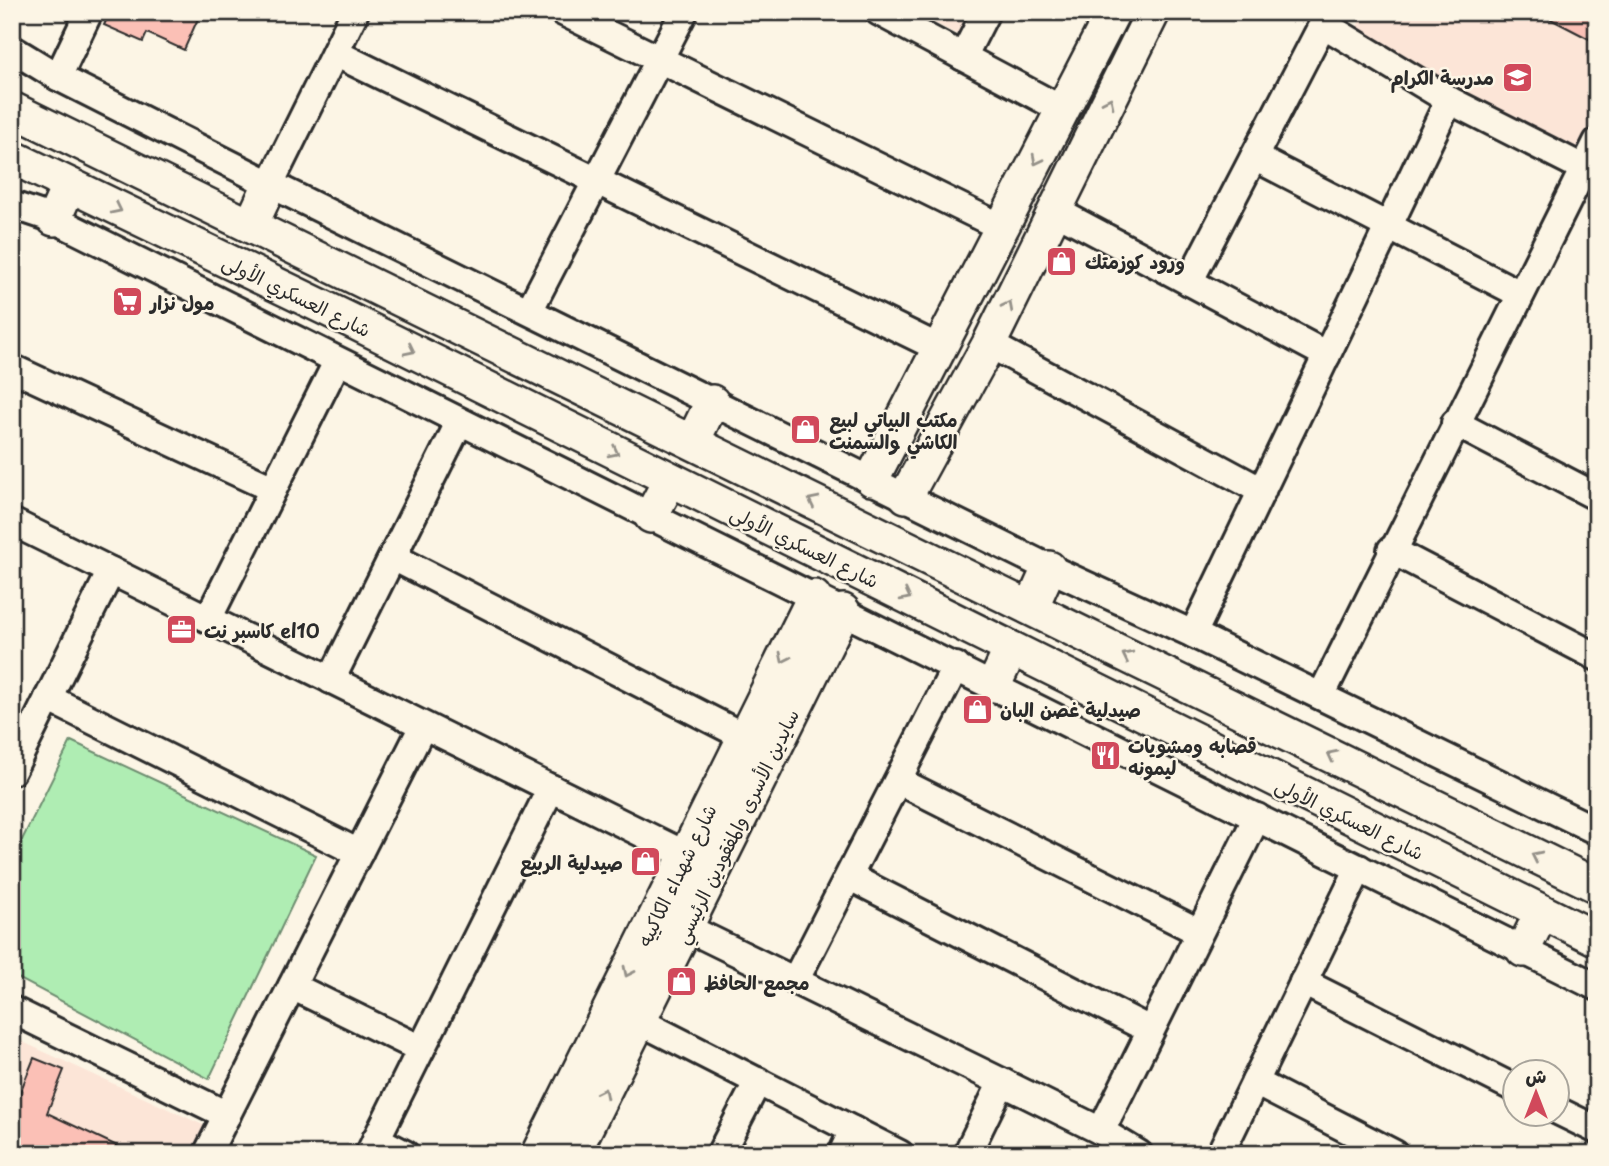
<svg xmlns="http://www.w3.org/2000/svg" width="1609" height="1166" viewBox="0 0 1609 1166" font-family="'Playpen Sans','Playpen Sans Arabic',sans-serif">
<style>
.built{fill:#fce5d7}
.green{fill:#afedb3;stroke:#6d8c6f;stroke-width:2}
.building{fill:#fbc0b6;stroke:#2b2b2b;stroke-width:2}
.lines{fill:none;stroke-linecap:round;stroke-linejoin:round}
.minor-casing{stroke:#2b2b2b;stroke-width:32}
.major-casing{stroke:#2b2b2b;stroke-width:38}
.minor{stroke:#fcf5e5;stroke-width:26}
.major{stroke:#fcf5e5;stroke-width:33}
.oneway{stroke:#949088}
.labels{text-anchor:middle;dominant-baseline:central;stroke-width:5;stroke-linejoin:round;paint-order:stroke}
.poi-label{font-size:19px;font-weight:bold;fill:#2b2b2b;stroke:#fcf5e5;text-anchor:start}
.street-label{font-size:19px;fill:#2b2b2b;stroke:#fcf5e5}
</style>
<rect width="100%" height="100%" fill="#fcf5e5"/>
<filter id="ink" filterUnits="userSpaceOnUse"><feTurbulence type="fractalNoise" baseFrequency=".0143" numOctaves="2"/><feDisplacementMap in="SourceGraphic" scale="14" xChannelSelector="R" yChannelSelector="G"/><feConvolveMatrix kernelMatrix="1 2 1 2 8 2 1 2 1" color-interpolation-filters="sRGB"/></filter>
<g filter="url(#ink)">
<!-- built -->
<g class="built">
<polygon points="913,12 970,12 958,35"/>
<polygon points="1365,12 1597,12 1597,122 1580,155 1354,32"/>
<polygon points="12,1037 205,1126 191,1154 12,1154"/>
</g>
<!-- green -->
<polygon class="green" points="71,741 316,855 209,1079 12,975 12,860"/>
<!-- building -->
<g class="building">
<polygon points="110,12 201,12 184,50 147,33 143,42 104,25"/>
<polygon points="1537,12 1597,12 1597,43"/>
<polygon points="34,1058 64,1070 47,1113 134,1154 12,1154 12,1112"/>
</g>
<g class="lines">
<defs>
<g id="minor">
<polyline points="563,12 1003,228"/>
<polyline points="879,12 1063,110"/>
<polyline points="1323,24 1449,100 1597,175"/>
<polyline points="12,49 58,77 270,184 1049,568 1193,634 1597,831"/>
<polyline points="335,53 941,349"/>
<polyline points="963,57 986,12"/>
<polyline points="58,77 89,12"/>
<polyline points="1254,157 1520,294"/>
<polyline points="270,184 355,12"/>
<polyline points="12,205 54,219 1597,987"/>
<polyline points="1056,211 1327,355"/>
<polyline points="1189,282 1329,12"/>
<polyline points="529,311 684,12"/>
<polyline points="989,344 1262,491"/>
<polyline points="12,368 273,489"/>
<polyline points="1455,423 1597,497"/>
<polyline points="12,522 686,855"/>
<polyline points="1391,550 1597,657"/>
<polyline points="393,557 745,737"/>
<polyline points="208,619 337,362"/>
<polyline points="1193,634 1449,100"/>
<polyline points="331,680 459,423"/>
<polyline points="1321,696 1597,142"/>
<polyline points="48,698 359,853"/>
<polyline points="12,771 111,571"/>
<polyline points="899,781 1197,931"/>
<polyline points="850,877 1150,1030"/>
<polyline points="685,927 1002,1082 1101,1131 1139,1154"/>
<polyline points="796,979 956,666"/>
<polyline points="1303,982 1514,1088"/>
<polyline points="292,986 421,1049"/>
<polyline points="12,1010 227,1115"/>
<polyline points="639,1021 900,1154"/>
<polyline points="1255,1082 1395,1154"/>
<polyline points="1556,1110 1597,1130"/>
<polyline points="1101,1131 1257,817"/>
<polyline points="376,1139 405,1154"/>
<polyline points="207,1154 423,726"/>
<polyline points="369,1154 551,788"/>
<polyline points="720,1154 758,1081"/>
<polyline points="842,1154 853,1130"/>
<polyline points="967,1154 1002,1082"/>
<polyline points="1220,1154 1359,868"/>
</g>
<g id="major">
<polyline points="12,109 1597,886"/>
<polyline points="12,157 354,322 1597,939"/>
<polyline points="54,219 69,185"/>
<polyline points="251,225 270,184"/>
<polyline points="693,441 712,402"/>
<polyline points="872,479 1113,12"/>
<polyline points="906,496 989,344 1153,12"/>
<polyline points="651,516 670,480"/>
<polyline points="1031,608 1049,568"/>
<polyline points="994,685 1011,649"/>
<polyline points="1523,950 1542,912"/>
<polyline points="538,1154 814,597"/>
<polyline points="573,1154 843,611"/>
</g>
</defs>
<!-- minor casing -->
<use href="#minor" class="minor-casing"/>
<!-- major casing -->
<use href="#major" class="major-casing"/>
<!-- minor -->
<use href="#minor" class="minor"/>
<!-- major -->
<use href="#major" class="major"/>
</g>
<!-- one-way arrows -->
<defs><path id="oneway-chevron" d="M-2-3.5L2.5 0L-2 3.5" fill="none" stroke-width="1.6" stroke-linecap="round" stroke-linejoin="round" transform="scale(1.75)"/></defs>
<g class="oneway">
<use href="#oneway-chevron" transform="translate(1109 102) rotate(-64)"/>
<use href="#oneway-chevron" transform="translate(1037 160) rotate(117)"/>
<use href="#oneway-chevron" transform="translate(117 209) rotate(26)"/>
<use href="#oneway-chevron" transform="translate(1008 306) rotate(-63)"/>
<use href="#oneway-chevron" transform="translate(410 350) rotate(26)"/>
<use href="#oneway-chevron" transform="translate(614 452) rotate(27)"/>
<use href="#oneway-chevron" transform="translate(813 501) rotate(-154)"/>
<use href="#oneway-chevron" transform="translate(906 596) rotate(27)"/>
<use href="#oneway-chevron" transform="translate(1127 656) rotate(-154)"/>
<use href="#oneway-chevron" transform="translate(784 658) rotate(116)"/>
<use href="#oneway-chevron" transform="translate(1332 755) rotate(-153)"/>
<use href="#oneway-chevron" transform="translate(1536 856) rotate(-154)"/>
<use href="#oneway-chevron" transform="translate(628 972) rotate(116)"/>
<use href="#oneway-chevron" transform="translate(603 1093) rotate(-64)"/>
</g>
</g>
<!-- icons -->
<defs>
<symbol id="school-square" viewBox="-11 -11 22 22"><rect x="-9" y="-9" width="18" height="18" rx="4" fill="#d1495b" stroke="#fcf5e5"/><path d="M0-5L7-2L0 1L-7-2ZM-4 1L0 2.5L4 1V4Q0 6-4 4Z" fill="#fff"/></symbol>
<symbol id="shop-square" viewBox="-11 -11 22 22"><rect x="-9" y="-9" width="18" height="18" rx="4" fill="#d1495b" stroke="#fcf5e5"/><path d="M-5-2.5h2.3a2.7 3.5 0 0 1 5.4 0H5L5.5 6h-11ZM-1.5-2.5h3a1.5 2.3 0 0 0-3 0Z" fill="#fff"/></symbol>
<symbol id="supermarket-square" viewBox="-11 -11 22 22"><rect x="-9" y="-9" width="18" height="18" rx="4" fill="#d1495b" stroke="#fcf5e5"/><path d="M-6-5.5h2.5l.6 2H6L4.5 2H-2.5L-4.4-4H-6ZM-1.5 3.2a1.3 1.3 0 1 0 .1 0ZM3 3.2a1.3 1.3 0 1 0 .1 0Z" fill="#fff"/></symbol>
<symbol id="office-square" viewBox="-11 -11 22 22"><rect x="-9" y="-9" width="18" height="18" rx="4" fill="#d1495b" stroke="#fcf5e5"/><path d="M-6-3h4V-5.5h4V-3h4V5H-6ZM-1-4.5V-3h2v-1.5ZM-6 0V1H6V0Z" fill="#fff"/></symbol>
<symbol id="restaurant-square" viewBox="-11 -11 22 22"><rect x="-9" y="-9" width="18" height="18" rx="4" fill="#d1495b" stroke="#fcf5e5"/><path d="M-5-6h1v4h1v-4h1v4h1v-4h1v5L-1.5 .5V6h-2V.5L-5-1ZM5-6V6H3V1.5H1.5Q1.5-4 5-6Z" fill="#fff"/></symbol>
</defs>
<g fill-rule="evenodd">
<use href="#school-square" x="1500" y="60" width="35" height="35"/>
<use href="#shop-square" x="1044" y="244" width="35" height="35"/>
<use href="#supermarket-square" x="110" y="284" width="35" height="35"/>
<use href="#shop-square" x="788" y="412" width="35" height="35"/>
<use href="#office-square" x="164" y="612" width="35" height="35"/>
<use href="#shop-square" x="960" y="692" width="35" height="35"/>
<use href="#restaurant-square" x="1088" y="738" width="35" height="35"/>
<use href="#shop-square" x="628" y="844" width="35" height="35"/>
<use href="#shop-square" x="664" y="964" width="35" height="35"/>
</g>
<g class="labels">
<!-- poi labels -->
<g class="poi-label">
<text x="1494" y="77" text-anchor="end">مدرسة الكرام</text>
<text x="1085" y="261">ورود كوزمتك</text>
<text x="150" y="302">مول نزار</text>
<text x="829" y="419">مكتب البياتي لبيع<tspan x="829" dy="22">الكاشي والسمنت</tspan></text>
<text x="204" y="630">كاسبر نت el10</text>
<text x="1000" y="709">صيدلية غصن البان</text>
<text x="1128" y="745">قصابه ومشويات<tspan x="1128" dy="22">ليمونه</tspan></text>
<text x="623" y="862" text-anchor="end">صيدلية الربيع</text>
<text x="704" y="982">مجمع الحافظ</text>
</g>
<!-- street labels -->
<g class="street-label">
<text transform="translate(297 295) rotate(26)">شارع العسكري الأولى</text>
<text transform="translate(805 546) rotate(26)">شارع العسكري الأولى</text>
<text transform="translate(1350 818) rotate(26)">شارع العسكري الأولى</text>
<text transform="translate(736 826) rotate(-64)">سايدين الأسرى والمفقودين الرئيسي</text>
<text transform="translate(676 875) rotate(-64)">شارع شهداء الكاكييه</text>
</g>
</g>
<!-- margin -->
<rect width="1609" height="1166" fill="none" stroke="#fcf5e5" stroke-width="42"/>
<rect x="21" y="21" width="1567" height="1124" fill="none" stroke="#2b2b2b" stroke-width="2.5" filter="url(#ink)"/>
<!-- north arrow -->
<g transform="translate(1536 1093)"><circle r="33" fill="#fcf5e5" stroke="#a8a49b" stroke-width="2"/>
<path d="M0-5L12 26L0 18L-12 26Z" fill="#d1495b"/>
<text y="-10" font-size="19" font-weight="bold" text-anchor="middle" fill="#2b2b2b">ش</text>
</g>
</svg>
